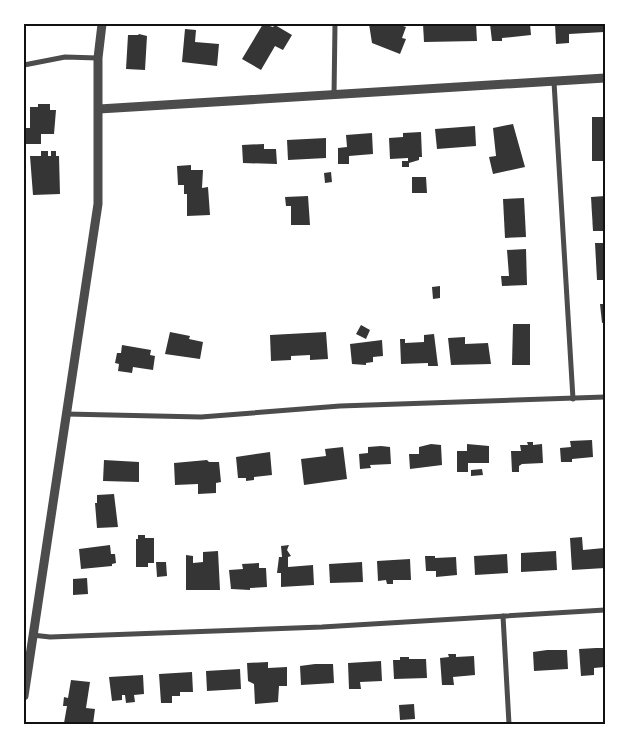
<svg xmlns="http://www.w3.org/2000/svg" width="629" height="748" viewBox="0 0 629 748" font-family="'Fira Sans Condensed',sans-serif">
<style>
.building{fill:#353535}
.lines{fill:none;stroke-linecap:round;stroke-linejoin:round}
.minor{stroke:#4c4c4c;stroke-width:5}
.tertiary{stroke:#4c4c4c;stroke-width:9}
.neatline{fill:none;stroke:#111;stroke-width:2}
</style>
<rect width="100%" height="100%" fill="#fff"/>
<!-- building -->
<g class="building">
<polygon points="263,24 273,27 275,25 292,35 283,50 275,46 261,70 242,59"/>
<polygon points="369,24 397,24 406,27 402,38 406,39 400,54 372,43"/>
<polygon points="423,24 476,24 477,41 424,42"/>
<polygon points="490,24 530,24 531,35 502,38 502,41 492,41"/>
<polygon points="555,24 603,24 604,32 569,34 569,43 556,44"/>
<polygon points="185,29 196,30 195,42 219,44 217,66 182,62"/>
<polygon points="139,34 147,36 145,70 126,69 128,35 138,35"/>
<polygon points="38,104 50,104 50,110 56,110 54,134 41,134 41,144 26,144 26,128 30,128 30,107 38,107"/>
<rect x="592" y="117" width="13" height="44"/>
<polygon points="513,124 525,167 493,174 489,157 496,156 493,128"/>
<polygon points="475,126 476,146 437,149 435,129"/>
<polygon points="421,132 422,157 419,157 419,160 409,163 409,167 402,167 402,161 408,161 408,158 390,159 389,138 403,137 403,133"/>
<polygon points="372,133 373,154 349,156 349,164 338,164 338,148 347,147 346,135"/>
<polygon points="326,138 326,158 288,160 287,140"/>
<polygon points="264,144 264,149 276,149 277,164 243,163 242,145"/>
<polygon points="41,151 48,151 48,156 51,156 51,151 56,151 56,156 59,156 60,194 33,195 30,156 41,156"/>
<polygon points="191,165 191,170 203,170 202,188 208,187 210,215 187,216 187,194 184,194 184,185 178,185 177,166"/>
<polygon points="331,172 332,182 325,183 324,173"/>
<polygon points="412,177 426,177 427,193 412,193"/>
<polygon points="308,196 310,225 291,225 291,206 286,206 285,197"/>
<polygon points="605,196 605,231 593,231 591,197"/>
<polygon points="524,198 526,237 505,238 503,199"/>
<polygon points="595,243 605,243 605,280 597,280"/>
<polygon points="526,249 527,285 502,286 501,276 509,276 507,250"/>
<polygon points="440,286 440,298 433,299 432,287"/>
<polygon points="600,304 605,304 605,322 602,323"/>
<polygon points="513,324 530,324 530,365 512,365"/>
<polygon points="361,325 370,330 366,339 356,334"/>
<polygon points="170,332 190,336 189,339 203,342 200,359 165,354"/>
<polygon points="326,332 328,359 310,360 310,355 291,356 291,360 271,361 270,335"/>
<polygon points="434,334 438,366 428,366 428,363 401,364 400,339 405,339 405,343 424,342 424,335"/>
<polygon points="465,337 465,344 488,343 491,364 451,365 448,338"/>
<polygon points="382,340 383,356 373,357 373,362 366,363 366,365 352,364 350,344"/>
<polygon points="122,345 151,350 150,355 155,356 153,370 133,367 132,373 118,371 119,364 115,363 117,353 121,353"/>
<polygon points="592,440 593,457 572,459 572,462 561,462 560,448 571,447 570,441"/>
<polygon points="527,442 533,442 533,445 542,444 543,463 522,464 519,466 519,472 512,472 511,451 521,451 520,445 528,445"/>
<polygon points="431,444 441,445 442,465 410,469 409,454 419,454 419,447"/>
<polygon points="467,444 489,446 489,463 468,463 468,472 457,472 457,451 467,451"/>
<polygon points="381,446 390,447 391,464 370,465 371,468 360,469 359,454 368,453 368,447"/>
<polygon points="343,447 347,479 304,485 301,459 326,456 325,449"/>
<polygon points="270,452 272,475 254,477 254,480 246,481 246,478 238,478 236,457"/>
<polygon points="104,460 139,462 139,482 103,481"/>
<polygon points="207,460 209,462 219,462 221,482 216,483 216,493 198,494 198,484 175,485 174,463"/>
<polygon points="482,469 483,475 471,476 471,470"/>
<polygon points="114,494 118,527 97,528 95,503 97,503 97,495"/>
<polygon points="138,535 145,535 145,538 154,538 154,563 148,563 148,567 136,567 136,539 138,539"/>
<polygon points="582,537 583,550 604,548 605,568 572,570 570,538"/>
<polygon points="110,545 111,554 115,554 116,563 112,564 112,566 81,569 79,549"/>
<polygon points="289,545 287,550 291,556 288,557 288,567 313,565 314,585 281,587 281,573 277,573 279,557 282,557 281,546"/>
<polygon points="218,551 220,590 186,590 186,555 193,556 193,563 203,562 203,552"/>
<polygon points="556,551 557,570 521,572 521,553"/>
<polygon points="507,554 508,573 475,575 474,556"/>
<polygon points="425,556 435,556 435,558 456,557 457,575 436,577 436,571 426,571"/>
<polygon points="410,559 411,580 393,580 393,584 387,584 386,580 378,581 377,561"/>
<polygon points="156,562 166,562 167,576 157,577"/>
<polygon points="362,562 363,582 330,583 329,564"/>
<polygon points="259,563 259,568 266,568 267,587 250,588 250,590 231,589 229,570 243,569 242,564"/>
<polygon points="87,578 88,594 73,595 73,579"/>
<polygon points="596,648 605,648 605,667 594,668 594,675 581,676 579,649"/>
<polygon points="547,650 567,650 568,669 534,671 533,652"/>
<polygon points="448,654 456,654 456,657 474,656 475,675 453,677 454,685 442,685 440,658 449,657"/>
<polygon points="400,657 409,657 409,659 426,659 427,678 394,679 393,660 400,660"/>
<polygon points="381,661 382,681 360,682 361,689 349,689 348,663"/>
<polygon points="268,662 268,668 287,667 287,686 279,686 278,702 255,704 254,684 248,681 247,663"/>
<polygon points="315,664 333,664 334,683 301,685 300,666"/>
<polygon points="240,669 241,689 207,691 206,671"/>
<polygon points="192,672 193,692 180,692 180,696 172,696 172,703 161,703 159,674"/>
<polygon points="143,675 144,694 134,695 135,702 126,703 125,695 122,695 122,700 112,701 109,677"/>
<polygon points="71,680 90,682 86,708 95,709 93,724 64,723 67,706 63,706 64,697 68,698"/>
<polygon points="414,704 415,719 400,720 399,705"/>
</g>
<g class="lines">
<!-- minor -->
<g class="minor">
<polyline points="24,65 65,57 98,58"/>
<polyline points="554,82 573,399"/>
<polyline points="334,96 335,24"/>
<polyline points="66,414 201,417 340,406 605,397"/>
<polyline points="503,616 509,724"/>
<polyline points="32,635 50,637 322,627 605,610"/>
</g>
<!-- tertiary -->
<g class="tertiary">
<polyline points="99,109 605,78"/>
<polyline points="24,696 98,204 98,58 102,24"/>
</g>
</g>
<!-- border -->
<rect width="629" height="748" fill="none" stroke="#ffffff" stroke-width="50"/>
<rect x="25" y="25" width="579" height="698" class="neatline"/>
</svg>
